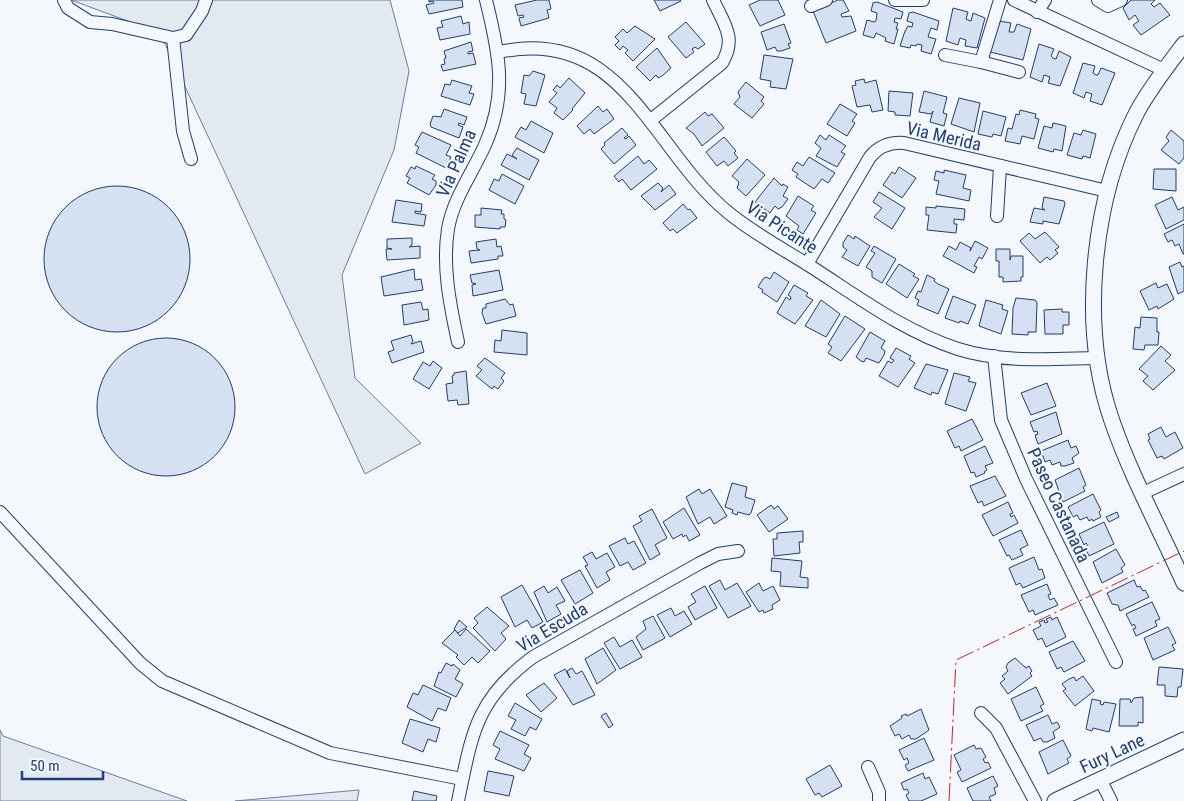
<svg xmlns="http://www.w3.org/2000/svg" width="1184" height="801" viewBox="0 0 1184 801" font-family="'Roboto Condensed',sans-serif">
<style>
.green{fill:#e3e9f0;stroke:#687fa3}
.building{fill:#d5e0f0;stroke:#1d3f73}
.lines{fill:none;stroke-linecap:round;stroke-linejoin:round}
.minor-casing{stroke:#1d3f73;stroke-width:14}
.major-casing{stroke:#1d3f73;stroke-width:17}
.minor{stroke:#f4f7fb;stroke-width:12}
.major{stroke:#f4f7fb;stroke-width:15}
.power{stroke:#c62828;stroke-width:1;stroke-dasharray:18 4 2.5 4;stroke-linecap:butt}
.labels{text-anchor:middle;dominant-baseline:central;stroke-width:4;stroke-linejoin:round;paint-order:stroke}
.street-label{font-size:18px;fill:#1d3f73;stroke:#f4f7fb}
</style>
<rect width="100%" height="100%" fill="#f4f7fb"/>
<!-- green -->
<g class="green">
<polygon points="71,0 390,0 409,71 394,150 342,275 355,378 421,443 365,474 160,33"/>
<polygon points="0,730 3,736 187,801 0,801"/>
<polygon points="359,790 357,801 235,801"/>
</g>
<!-- building -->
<g class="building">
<polygon points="429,0 462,0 463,7 429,14 426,5 434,3 433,1 429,2"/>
<polygon points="537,0 549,0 551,9 547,10 549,18 521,26 519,18 524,17 523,15 518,16 515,5"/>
<polygon points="654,0 680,0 681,1 660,11"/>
<polygon points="760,0 778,0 785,15 760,26 749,5"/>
<polygon points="838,0 843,0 849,11 841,14 842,17 851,16 856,31 826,43 813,11"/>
<polygon points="1131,0 1155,0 1151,4 1154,7 1160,3 1170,15 1141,35 1133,25 1139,21 1135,15 1129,20 1123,8"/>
<polygon points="877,2 903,12 901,19 895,18 894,22 898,23 896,29 898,29 894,44 885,41 886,38 876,33 874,38 863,35 867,20 874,22 876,21 877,13 871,11 873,3"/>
<polygon points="953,8 968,12 966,19 968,20 971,21 973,13 985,18 977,48 965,46 966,40 960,38 958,45 946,41"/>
<polygon points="913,12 939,21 937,30 931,28 928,37 936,39 931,54 921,51 922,45 917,44 916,46 911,45 910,48 900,46 905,31 908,26 912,27 913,23 907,21 909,13"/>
<polygon points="461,16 463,24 469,22 470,34 440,40 437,28 443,27 441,21"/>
<polygon points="999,21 1011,23 1009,32 1014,32 1017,24 1031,29 1023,60 990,52"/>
<polygon points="686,22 705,44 698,49 695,47 692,49 694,52 686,58 668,37"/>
<polygon points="784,24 791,43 788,44 790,48 781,51 777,51 775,47 767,50 761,32"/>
<polygon points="635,26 655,39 633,61 625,53 628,50 623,46 620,50 615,45 619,41 615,37 623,29 627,33"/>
<polygon points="471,42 473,51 468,52 468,54 473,53 476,64 443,71 441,65 445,64 444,59 446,58 444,51"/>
<polygon points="1039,44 1054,49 1051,56 1053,58 1056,59 1059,51 1071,57 1060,86 1048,83 1050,77 1044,75 1042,82 1030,77"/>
<polygon points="657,48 671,68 662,76 658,78 656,75 650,81 636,67"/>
<polygon points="764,55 793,59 786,89 770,87 771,81 760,79"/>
<polygon points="1083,63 1095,66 1093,73 1096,75 1098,75 1101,68 1115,73 1102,105 1090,101 1092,94 1086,92 1084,98 1073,93"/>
<polygon points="533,71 545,75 536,106 524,104 526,94 521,93 524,75 529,76"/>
<polygon points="569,78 585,93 572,109 573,110 563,120 554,113 557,108 549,102 557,93 553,90 557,85 560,88"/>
<polygon points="864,79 865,83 876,80 883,110 872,112 870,105 857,107 852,86 856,85 855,81"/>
<polygon points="452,80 472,86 469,93 474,94 470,105 441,96 445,84 450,85"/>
<polygon points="746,82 764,97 761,101 764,104 752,118 734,104 740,97 738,92"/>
<polygon points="889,91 913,93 910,116 895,115 895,112 888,111"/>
<polygon points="924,91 947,97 943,113 947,114 944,126 930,122 933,111 931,114 919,112"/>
<polygon points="959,98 980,103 974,132 951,124"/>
<polygon points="840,104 857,114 852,121 855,123 847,136 827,124"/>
<polygon points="598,106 603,112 607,109 614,119 594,134 590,129 584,134 577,126"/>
<polygon points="444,109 467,117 464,125 459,123 458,125 463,127 459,138 431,127 430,124 433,116 441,117"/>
<polygon points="1020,110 1036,114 1035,118 1039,119 1034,139 1022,136 1020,144 1005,141 1008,128 1012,129 1016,114 1019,115"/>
<polygon points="983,111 1006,117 1001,136 993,134 992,137 978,134"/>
<polygon points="705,112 708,116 712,114 724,128 702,146 694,134 686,128"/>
<polygon points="531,121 553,133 544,153 515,137 521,127 526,130"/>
<polygon points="1053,123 1066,126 1062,151 1054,149 1053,152 1038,148 1044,126 1052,128"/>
<polygon points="622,128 628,135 624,138 626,139 629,136 636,145 614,164 601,149 605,145 604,143"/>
<polygon points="1083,130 1096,134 1090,158 1083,156 1082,159 1067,155 1074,133 1081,135"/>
<polygon points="1171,130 1184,141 1184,158 1179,164 1161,150 1169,141 1166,137"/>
<polygon points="422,132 451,145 446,155 451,157 446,168 416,153 419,147 415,145"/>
<polygon points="820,135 826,140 829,135 846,146 841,152 845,154 837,167 816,156 821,148 815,143"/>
<polygon points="724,137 736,151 734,153 738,158 728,166 724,161 717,166 706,152"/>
<polygon points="517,148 539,160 529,180 501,165 507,154 517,159 512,155"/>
<polygon points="638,156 644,164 649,160 657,169 631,190 622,179 619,182 614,176"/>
<polygon points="809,157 835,173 828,183 822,179 814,189 796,177 798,174 792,170 797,162 803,166"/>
<polygon points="747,159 765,175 746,196 737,188 739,182 732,176"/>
<polygon points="416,166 435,175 432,179 436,181 436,185 429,195 407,183 410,178 406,176 411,167 415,169"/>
<polygon points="899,167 916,178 902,198 883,185 892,172 895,174"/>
<polygon points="1154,169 1176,169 1176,191 1153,189"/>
<polygon points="944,170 966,175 963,188 971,190 969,201 936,194 939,181 934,180 936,171 944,173"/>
<polygon points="502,174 524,186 515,204 489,190 494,179 499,181"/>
<polygon points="774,178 782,186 783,184 788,187 783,196 788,199 782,207 778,209 775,206 770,213 755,202"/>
<polygon points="658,183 663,188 661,192 669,185 676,194 655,210 641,196"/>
<circle cx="117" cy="259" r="73"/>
<polygon points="879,192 905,208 892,229 874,217 882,208 873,202"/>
<polygon points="798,196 814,206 811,210 816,213 803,234 797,230 799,226 786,216"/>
<polygon points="1044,197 1064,201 1065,204 1059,224 1043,221 1043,224 1030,222 1034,208 1045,210 1042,208"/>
<polygon points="1172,197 1178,210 1184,207 1184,220 1166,229 1155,205"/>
<polygon points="396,200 422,204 421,212 415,211 415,213 426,215 424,226 392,222"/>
<polygon points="683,204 688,210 690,209 697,218 677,233 673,229 670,231 663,223"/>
<polygon points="936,206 965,209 964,220 954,219 954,224 957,224 956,233 927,230 929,215 926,215 926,207 936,208"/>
<polygon points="481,208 502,210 501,214 504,214 504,219 506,220 505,227 500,227 500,229 475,227 475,215 481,215"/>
<polygon points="1184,224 1184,254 1183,254 1179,244 1175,246 1172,240 1168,242 1164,234"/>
<polygon points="1045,232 1059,247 1055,250 1058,253 1050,260 1047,257 1040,263 1020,241 1029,233 1035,239"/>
<polygon points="848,235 854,239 855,236 870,246 858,266 842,257 847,250 843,247 843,243"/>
<polygon points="412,238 412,245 409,247 420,246 420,258 387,260 386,249 392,249 387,248 387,239"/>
<polygon points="496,239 497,247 501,246 503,256 498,256 498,259 471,263 469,251 480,250 477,249 476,242"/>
<polygon points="975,241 988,248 982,259 979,257 974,266 977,267 974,273 943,256 949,246 956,250 960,242 971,248 970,251"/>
<polygon points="874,246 896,259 882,283 872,277 872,271 866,267 875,253 871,251"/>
<polygon points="996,249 1010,249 1010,260 1011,256 1023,256 1023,277 1021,277 1021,281 1003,282 1003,277 999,277 999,261 996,261"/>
<polygon points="1180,262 1182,267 1184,266 1184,291 1178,294 1169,267"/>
<polygon points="899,264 915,274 913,276 919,279 907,298 886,284"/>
<polygon points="414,269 415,280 421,279 423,290 384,296 381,277"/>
<polygon points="499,270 503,290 473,296 472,285 476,284 472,283 470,275"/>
<polygon points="774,272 789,282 777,302 762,292 763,290 758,287 763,279 766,277 770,279"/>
<polygon points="927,275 935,279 934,281 938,284 949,289 938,314 917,305 919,300 915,298 918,291 921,292"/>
<polygon points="1156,283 1158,288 1167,284 1174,299 1158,309 1157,306 1149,310 1140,291"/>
<polygon points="794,285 808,293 806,296 813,300 795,324 777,313 786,297 790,300 791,297 788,295"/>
<polygon points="953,296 976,305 968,324 960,321 959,323 945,318"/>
<polygon points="1016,298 1035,300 1037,303 1036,332 1028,332 1028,335 1012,334 1013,308"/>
<polygon points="505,299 510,305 513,304 516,316 486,324 482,313 483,308 486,308 486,304"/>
<polygon points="821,300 840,314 826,337 805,326"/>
<polygon points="986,300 1003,305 1002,309 1008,311 1001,334 979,326"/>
<polygon points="421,302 423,310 428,309 429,320 404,325 402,305"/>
<polygon points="1062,309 1062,312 1069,312 1069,325 1063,325 1063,334 1045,334 1044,310"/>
<polygon points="845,316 865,329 841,361 828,353 832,347 828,344"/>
<polygon points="1141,317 1157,318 1157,332 1159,332 1158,345 1145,345 1144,350 1133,349 1135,327 1140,328"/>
<polygon points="502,330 527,333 527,355 494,352 495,340 501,341"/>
<polygon points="870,332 885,341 881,348 885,351 884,355 879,363 866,358 864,362 861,361 856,357"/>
<polygon points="411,335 413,341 411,344 421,341 424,352 392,363 388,352 394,350 391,341"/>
<circle cx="166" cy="407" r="69"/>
<polygon points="1161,346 1171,355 1165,361 1175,370 1153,390 1143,381 1148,376 1139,369"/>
<polygon points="896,348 911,356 909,359 915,363 898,387 879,376 888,361 892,363 894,360 890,358"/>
<polygon points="485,358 505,373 501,378 504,381 498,389 494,386 492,389 476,376 482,370 477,366"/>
<polygon points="433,361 442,368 429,389 413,379 423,362 430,366"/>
<polygon points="926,364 948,370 938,394 932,392 931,395 914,388"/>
<polygon points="466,371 469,404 458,405 457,400 448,401 446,384 453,383 452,376 454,375 454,373"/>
<polygon points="954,373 970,377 968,381 976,383 966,411 945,404"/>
<polygon points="1047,383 1056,406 1031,415 1021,393"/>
<polygon points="1056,412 1062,434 1038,444 1035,435 1038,434 1037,431 1034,432 1030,422"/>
<polygon points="972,419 983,440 961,451 959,446 955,448 947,431"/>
<polygon points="1161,427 1166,437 1175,432 1183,448 1164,459 1162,456 1157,458 1148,440 1150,439 1148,434"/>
<polygon points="1068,440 1071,448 1076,446 1079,453 1072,458 1074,463 1065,466 1061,466 1060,462 1052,465 1050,460 1045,462 1041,451"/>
<polygon points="985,446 993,463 985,466 987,470 984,472 985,473 976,477 974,472 971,473 964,456"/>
<polygon points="1079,468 1086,485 1083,487 1085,491 1063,502 1055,480"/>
<polygon points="995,476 1006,496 984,506 982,501 978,503 970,486"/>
<polygon points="732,483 747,487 745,497 755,500 751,513 749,515 738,512 737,515 732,513 733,510 725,507"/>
<polygon points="699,489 702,494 710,489 727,516 714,524 710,517 698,524 686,497"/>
<polygon points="1093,494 1101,510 1099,512 1101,517 1093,521 1092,519 1089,521 1087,517 1080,520 1077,515 1073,517 1068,507"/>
<polygon points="1008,502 1013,513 1010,514 1011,517 1014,515 1018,523 993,536 982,515"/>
<polygon points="771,505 774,509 778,506 788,519 769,532 757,515"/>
<polygon points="684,508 700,535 689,541 686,535 683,537 682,534 673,539 663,522"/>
<polygon points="652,509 667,538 655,545 660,554 650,560 633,526 642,521 639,516"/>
<polygon points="1117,512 1119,517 1109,522 1106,517"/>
<polygon points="1104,522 1114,544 1089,556 1085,547 1088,546 1086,543 1084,545 1079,534"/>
<polygon points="1021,530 1028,545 1020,549 1023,555 1012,560 1009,555 1007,556 999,540"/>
<polygon points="803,531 803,542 799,542 800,553 774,556 773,539 777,539 777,533"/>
<polygon points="625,538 628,544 634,541 646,563 633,570 628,562 620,566 609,546"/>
<polygon points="1116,549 1125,565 1121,568 1123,572 1102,583 1093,562"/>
<polygon points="592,552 596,559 607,553 615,567 606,572 610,580 597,588 585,566 588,565 583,557"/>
<polygon points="1034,557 1039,570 1042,569 1045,578 1023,588 1020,583 1016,585 1009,568"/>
<polygon points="772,558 802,561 800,577 808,578 808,588 780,586 781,572 771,571"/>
<polygon points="580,570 593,593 575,604 561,580"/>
<polygon points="720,580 725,590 737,583 751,606 728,618 709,586"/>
<polygon points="1134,580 1137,587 1140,586 1143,591 1145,590 1149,597 1120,611 1118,605 1112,604 1107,593"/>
<polygon points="759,583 763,591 773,586 780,600 772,605 773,609 764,613 763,610 759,612 746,592"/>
<polygon points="1047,584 1051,594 1048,595 1050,600 1054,598 1058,605 1035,615 1033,610 1029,612 1021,595"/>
<polygon points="522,585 543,622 532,628 527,620 515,627 501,597"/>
<polygon points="544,586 548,593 557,587 565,601 556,605 561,614 547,622 534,592"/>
<polygon points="705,586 717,608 695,620 688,607 696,602 691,594"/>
<polygon points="1152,602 1160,619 1155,621 1157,626 1136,636 1133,629 1136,628 1134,624 1132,626 1126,614"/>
<polygon points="487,607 509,626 501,633 506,639 495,651 473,628 478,623 474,618"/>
<polygon points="671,608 675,616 684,611 692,624 670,637 657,615"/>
<polygon points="653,616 665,638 643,650 636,637 646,629 643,621"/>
<polygon points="1051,617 1052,620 1057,617 1066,637 1046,647 1042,638 1038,640 1033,630 1041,626 1039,622 1044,620 1045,623 1048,622 1046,619"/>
<polygon points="459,620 467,627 458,633 454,629"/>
<polygon points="1168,627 1176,643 1172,645 1175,650 1153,660 1144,638"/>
<polygon points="466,629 490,651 478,663 472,657 464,665 456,657 458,655 442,643 455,630 460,636"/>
<polygon points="614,637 620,647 632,640 642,657 620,669 604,643"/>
<polygon points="1073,641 1085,661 1064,672 1061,667 1057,669 1049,652"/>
<polygon points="603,648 616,670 597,684 585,659"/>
<polygon points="1015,658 1026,668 1029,666 1032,671 1030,673 1032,676 1008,694 1000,683 1005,679 1002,676 1008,671 1006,667 1008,663"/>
<polygon points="446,663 452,666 453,664 460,670 455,679 463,684 456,697 434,686 439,672 441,673"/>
<polygon points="1159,667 1183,669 1181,687 1178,687 1177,697 1165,696 1165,685 1157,685"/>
<polygon points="572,668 576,674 582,671 595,695 573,705 554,675 565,669 570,678 567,671"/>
<polygon points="1083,676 1094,691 1075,706 1063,691 1066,689 1062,684 1069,679 1074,677 1076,681"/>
<polygon points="544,683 557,698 541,712 526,695"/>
<polygon points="423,685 451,698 446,711 438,708 432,721 407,707 413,693 418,695"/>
<polygon points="1036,687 1044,704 1040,706 1043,711 1021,721 1011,699"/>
<polygon points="1143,697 1143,723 1138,722 1138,726 1119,726 1120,699 1130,699 1131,703 1134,698"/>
<polygon points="1092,699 1101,701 1100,704 1103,705 1104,702 1116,704 1109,732 1093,728 1092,731 1086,729"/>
<polygon points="515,703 542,719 536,730 530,727 525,736 511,729 516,720 508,716"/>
<polygon points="921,709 929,730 916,739 911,739 909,735 902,739 899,734 895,736 890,726 902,718 901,716 906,714 907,716"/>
<polygon points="606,713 613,725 609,728 601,716"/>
<polygon points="1048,715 1052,724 1057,722 1060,727 1053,732 1055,738 1047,742 1043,742 1041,738 1034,741 1026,725"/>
<polygon points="410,719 440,728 436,742 428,739 423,752 402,743"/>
<polygon points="500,731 529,745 524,754 531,758 524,771 495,759 500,749 493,745"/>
<polygon points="924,738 934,760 908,771 905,765 909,763 907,758 904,760 899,750"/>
<polygon points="1063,740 1071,756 1067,759 1069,763 1048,774 1039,752"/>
<polygon points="974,745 976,749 981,748 986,757 983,759 985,763 988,762 991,768 962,782 957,772 961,770 954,755"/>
<polygon points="830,765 842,786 822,797 819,793 815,795 806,779"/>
<polygon points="488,771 514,776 509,796 484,791"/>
<polygon points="923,773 925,779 929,777 937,794 921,801 909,801 906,795 909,793 907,789 904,790 901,783"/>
<polygon points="993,776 998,786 994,788 996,794 989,797 991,801 973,801 967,788"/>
<polygon points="414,791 437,796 436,801 412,801"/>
</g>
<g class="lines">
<defs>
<g id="minor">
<polyline points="64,0 68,8 90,22 112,24 173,38 183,131 191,159"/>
<polyline points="895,0 923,0"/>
<polyline points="1014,0 1164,70"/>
<polyline points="1098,0 1108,6 1121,0"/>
<polyline points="811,6 826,0"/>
<polyline points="1037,12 1045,0"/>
<polyline points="173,38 186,35 202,11 206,0"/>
<path d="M499 52C625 25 651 151 730 214 755 234 783 249 810 266 857 296 903 331 958 349 1002 363 1050 359 1096 358"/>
<polyline points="945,55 981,62 1000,0"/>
<polyline points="981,62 1019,72"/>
<path d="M651 120 722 63C737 38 724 24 713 0"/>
<polyline points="997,216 1000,167"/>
<path d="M807 264 870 157C879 146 890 142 904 143L1107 191"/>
<path d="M458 342C450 305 442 266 448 229 453 199 473 172 485 145 508 94 499 52 486 0"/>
<polyline points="994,356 1001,420 1026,479 1116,662"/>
<polyline points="1143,493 1184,474"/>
<polyline points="0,512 140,663 162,681 330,753 462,779"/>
<polyline points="981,713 996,728 1035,801"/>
<polyline points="868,767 879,792 879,801"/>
<polyline points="1100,779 1111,801"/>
<path d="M458 801C472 734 475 700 533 657L700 563 718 554 738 551"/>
</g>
<g id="major">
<path d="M1184 44C1168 65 1150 88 1137 112 1092 200 1079 327 1112 421 1131 476 1160 529 1184 583"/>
<polyline points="1055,801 1184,740"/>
</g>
</defs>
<!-- minor casing -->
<use href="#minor" class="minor-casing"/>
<!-- major casing -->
<use href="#major" class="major-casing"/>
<!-- minor -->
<use href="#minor" class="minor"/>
<!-- major -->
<use href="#major" class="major"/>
<!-- power -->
<polyline class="power" points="949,801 956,660 1184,551"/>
</g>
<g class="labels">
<!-- street labels -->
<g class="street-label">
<text transform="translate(944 136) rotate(13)">Via Merida</text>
<text transform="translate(456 163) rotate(-66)">Via Palma</text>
<text transform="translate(782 227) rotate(33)">Via Picante</text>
<text transform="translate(1059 505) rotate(65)">Paseo Castanada</text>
<text transform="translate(552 627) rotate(-31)">Via Escuda</text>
<text transform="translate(1112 753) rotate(-25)">Fury Lane</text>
</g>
</g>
<!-- scale -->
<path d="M22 771v8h81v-8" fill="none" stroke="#1d3f73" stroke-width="2.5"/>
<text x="30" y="771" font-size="15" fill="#1d3f73" stroke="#f4f7fb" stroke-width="4" paint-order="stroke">50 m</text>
</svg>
